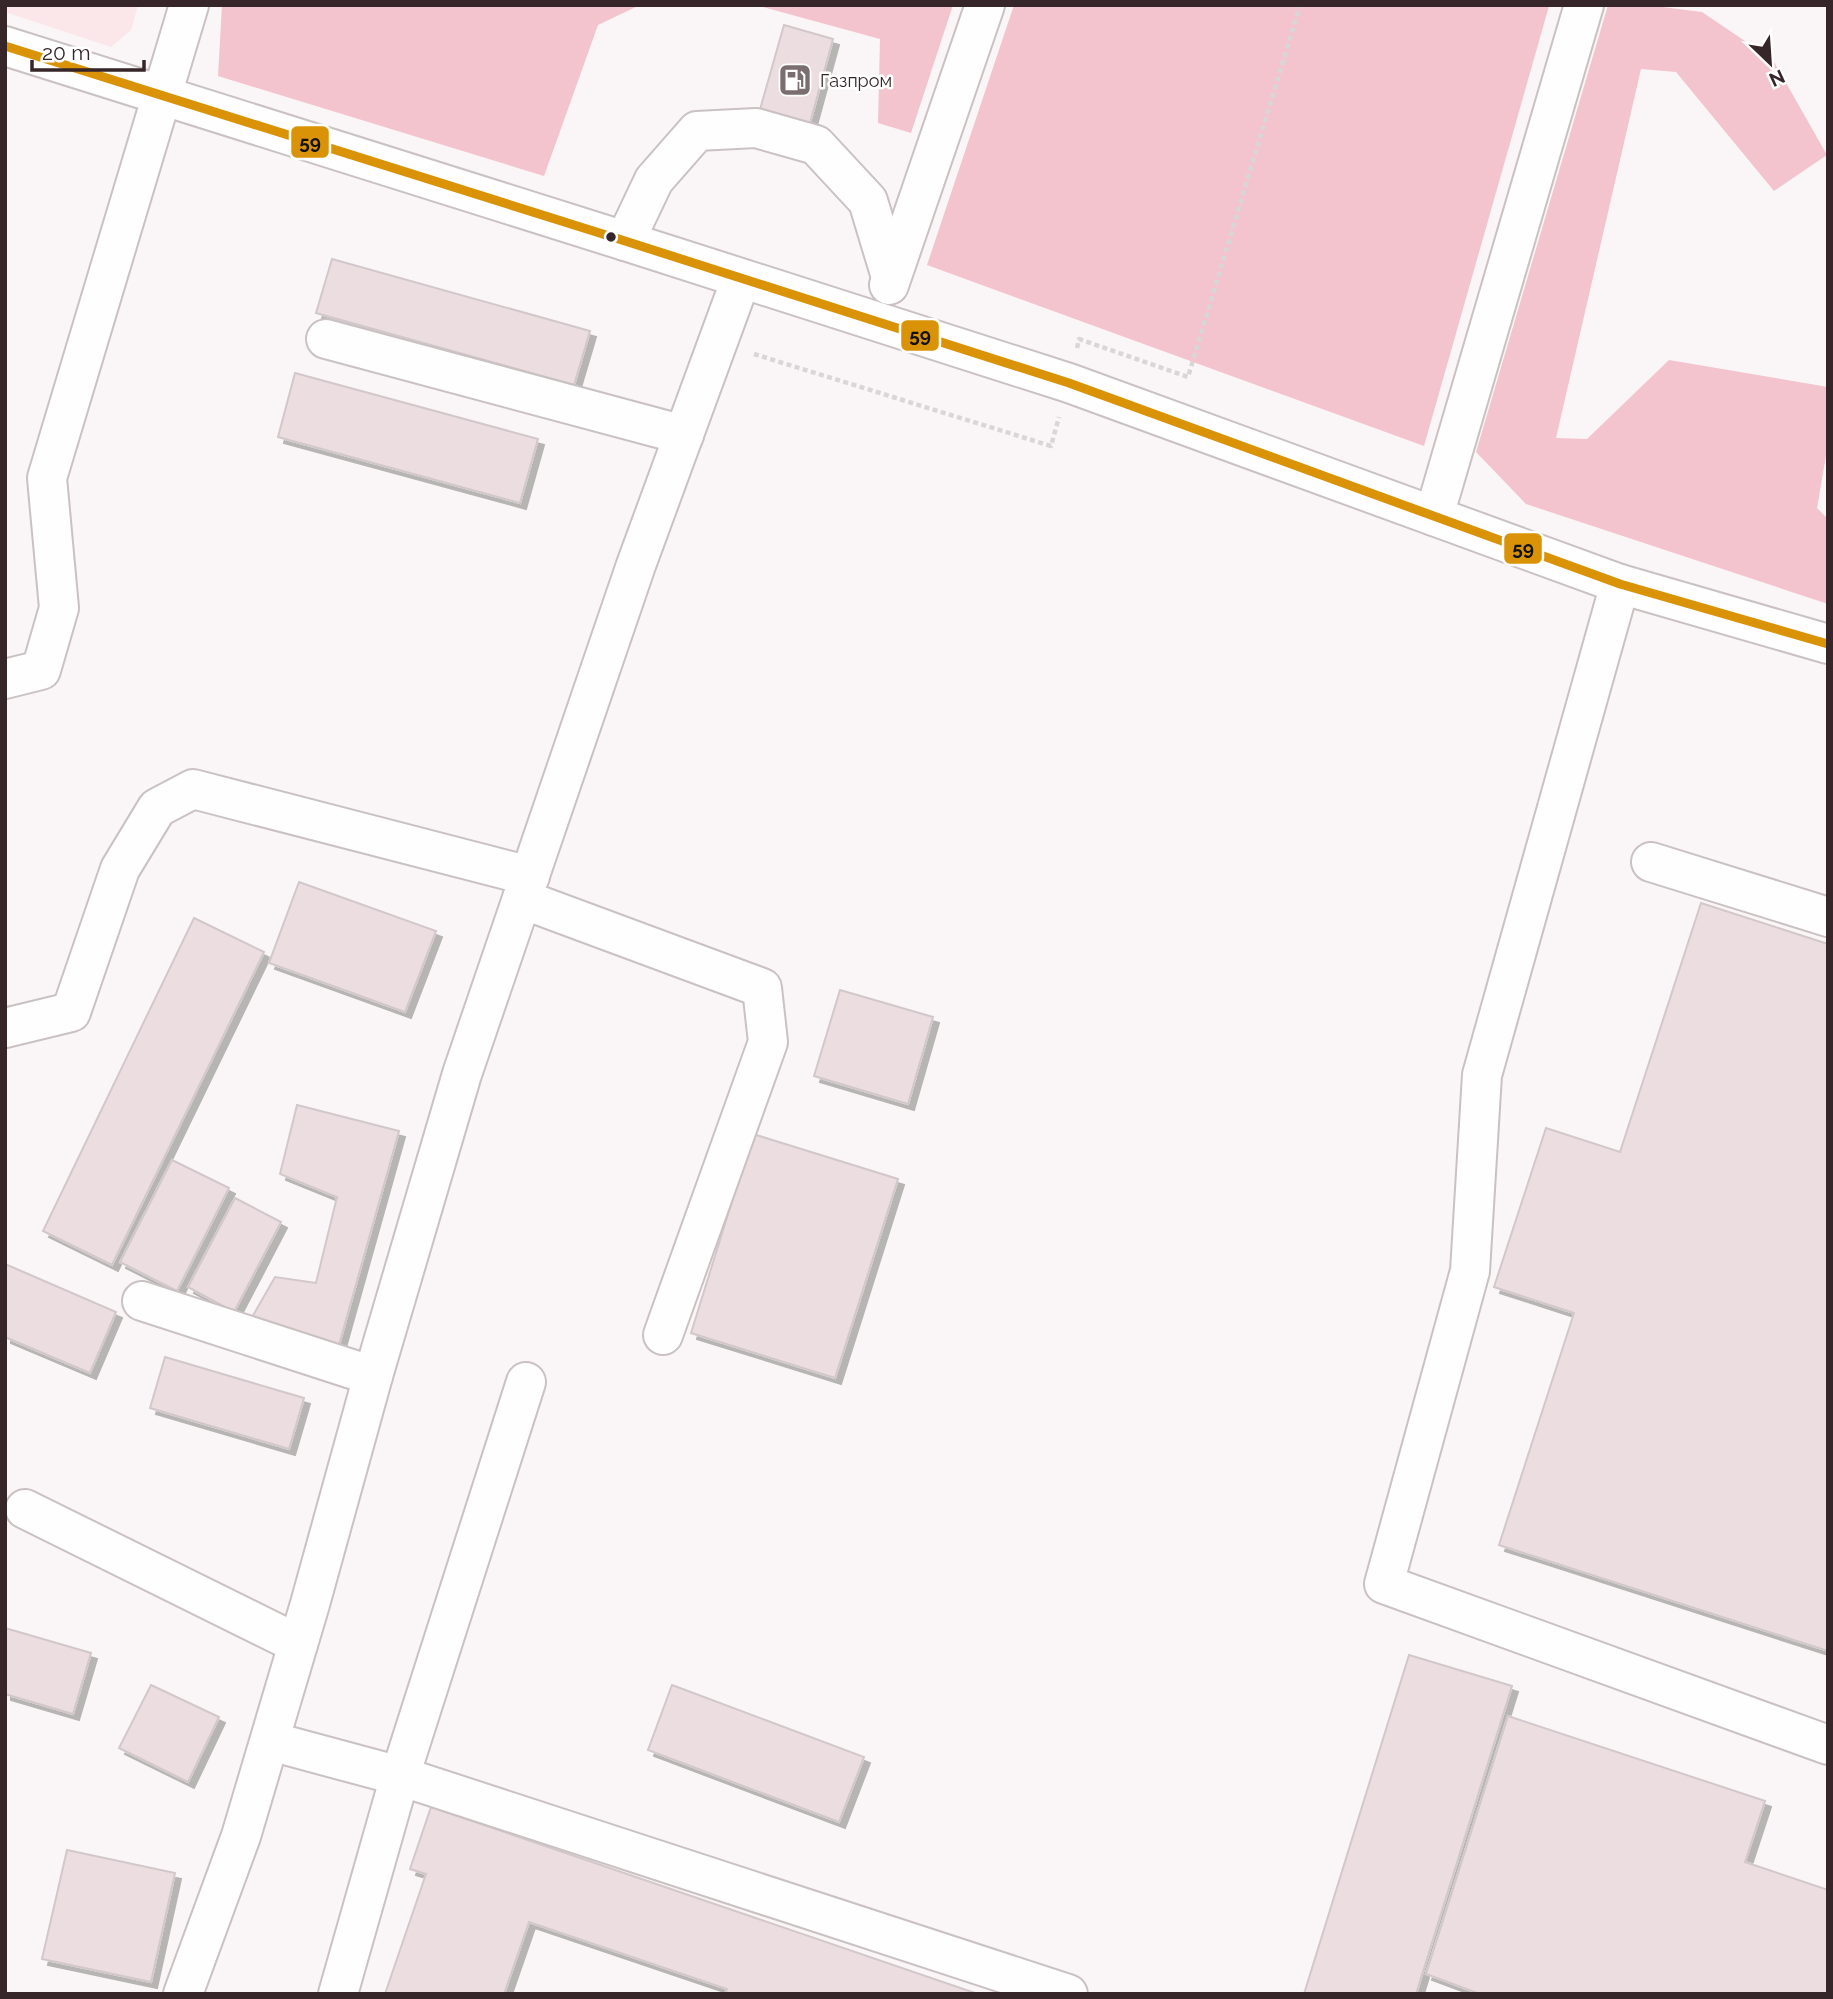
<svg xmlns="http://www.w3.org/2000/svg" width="1833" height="1999" viewBox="0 0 1833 1999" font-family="Raleway,sans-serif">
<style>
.green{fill:#fbe6ea}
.forest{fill:#f3c4ce}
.building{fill:#ecdde0;stroke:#d2c8cb;stroke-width:2;filter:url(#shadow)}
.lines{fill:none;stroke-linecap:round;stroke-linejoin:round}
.minor-casing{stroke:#cac1c2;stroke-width:42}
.path{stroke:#d8d6d6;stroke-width:4.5;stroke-dasharray:5 3.5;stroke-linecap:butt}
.minor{stroke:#fefefe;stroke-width:38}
.bus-1-casing{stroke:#fff;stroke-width:14}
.bus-1{stroke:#da9306;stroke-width:9}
.bus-dot{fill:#362629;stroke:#fff;stroke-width:2.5}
.labels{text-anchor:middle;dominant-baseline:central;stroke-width:5;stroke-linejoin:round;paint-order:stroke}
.poi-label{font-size:18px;fill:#362629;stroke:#fff;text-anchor:start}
.line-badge{stroke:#fff;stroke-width:2.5}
.pale-badge-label{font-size:19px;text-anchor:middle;font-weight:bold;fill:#111}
</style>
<defs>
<filter id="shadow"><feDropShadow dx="6" dy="6" stdDeviation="0" flood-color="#0004"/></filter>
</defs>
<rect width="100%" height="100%" fill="#faf5f6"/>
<!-- green -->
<polygon class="green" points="5,5 138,5 131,30 111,47 5,12"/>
<!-- forest -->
<g class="forest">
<polygon points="222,5 640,5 598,25 544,176 218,76"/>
<polygon points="756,5 953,5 911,133 878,123 880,39"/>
<polygon points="1014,5 1549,6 1424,446 927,265"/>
<polygon points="1608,5 1647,5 1702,12 1773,60 1827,155 1774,191 1676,72 1641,69 1556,438 1587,439 1669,360 1828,387 1828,444 1817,508 1828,519 1828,604 1526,504 1476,452"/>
</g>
<!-- building -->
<g class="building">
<polygon points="784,25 833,39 807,134 757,120"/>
<polygon points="332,259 590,331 574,385 316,313"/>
<polygon points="295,373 538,439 520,503 278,437"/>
<polygon points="299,882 436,931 405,1012 269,963"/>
<polygon points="1701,903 1828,944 1828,1651 1499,1545 1574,1313 1494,1287 1546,1128 1620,1152"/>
<polygon points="194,918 264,952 112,1265 43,1231"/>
<polygon points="840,990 933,1017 908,1104 814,1076"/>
<polygon points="297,1105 399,1131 339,1345 247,1326 275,1277 316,1283 337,1197 280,1174"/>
<polygon points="753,1134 898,1179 835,1378 691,1333"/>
<polygon points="172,1160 229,1188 177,1291 120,1262"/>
<polygon points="235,1198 281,1222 234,1312 188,1287"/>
<polygon points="5,1264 116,1312 90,1373 5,1337"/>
<polygon points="165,1357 304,1398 289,1449 150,1408"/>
<polygon points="5,1628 91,1653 73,1714 5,1694"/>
<polygon points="1409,1655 1512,1686 1416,1994 1304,1994"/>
<polygon points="151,1685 219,1717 188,1782 119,1748"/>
<polygon points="672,1685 864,1757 839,1822 648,1750"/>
<polygon points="1508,1716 1765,1801 1745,1862 1828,1890 1828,1994 1480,1994 1426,1974"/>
<polygon points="431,1807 978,1994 725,1994 727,1989 529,1922 504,1994 385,1994 426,1874 410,1869"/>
<polygon points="67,1850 175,1873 151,1982 42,1959"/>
</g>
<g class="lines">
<defs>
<g id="minor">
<polyline points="5,46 625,241 1069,383 1620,584 1828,644"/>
<polyline points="625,241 654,180 697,131 756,128 816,145 868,201 891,277"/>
<polyline points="889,285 985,5"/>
<polyline points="326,339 684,435"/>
<polyline points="1434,516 1584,5"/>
<polyline points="1620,584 1482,1075 1470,1271 1384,1584 1828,1745"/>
<polyline points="5,679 41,670 59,608 47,478 189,5"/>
<polyline points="1651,862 1828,917"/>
<polyline points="522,899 762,988 768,1042 663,1335"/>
<polyline points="5,1028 71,1012 120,869 157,808 193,789 530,876"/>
<polyline points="142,1301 373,1376"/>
<polyline points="25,1509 298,1644"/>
<polyline points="270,1741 400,1776 526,1382"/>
<polyline points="183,1994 241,1836 310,1604 373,1376 462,1074 636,565 741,279"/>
<polyline points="338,1994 400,1776 1068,1994"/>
</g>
</defs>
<!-- minor casing -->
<use href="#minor" class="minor-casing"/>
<!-- path -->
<g class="path">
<polyline points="1077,348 1079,339 1188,377 1300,5"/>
<polyline points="754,354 1051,446 1059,417"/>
</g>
<!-- minor -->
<use href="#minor" class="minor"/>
<defs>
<polyline id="bus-1" points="5,46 625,241 1069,383 1620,584 1828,644"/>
</defs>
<!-- bus-1 casing -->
<use href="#bus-1" class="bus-1-casing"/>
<!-- bus-1 -->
<use href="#bus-1" class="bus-1"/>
</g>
<!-- icons -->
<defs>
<symbol id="fuel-square" viewBox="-11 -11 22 22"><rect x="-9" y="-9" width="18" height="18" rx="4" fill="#7b6e71" stroke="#fff"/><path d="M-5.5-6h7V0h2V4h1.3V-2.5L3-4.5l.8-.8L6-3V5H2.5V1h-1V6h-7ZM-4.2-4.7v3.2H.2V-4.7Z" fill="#fff"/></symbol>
</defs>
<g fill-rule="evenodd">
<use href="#fuel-square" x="776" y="61" width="38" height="38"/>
</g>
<!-- markers -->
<circle class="bus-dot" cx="611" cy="237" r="6"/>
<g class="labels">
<!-- poi labels -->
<g class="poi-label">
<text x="820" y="80">Газпром</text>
</g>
</g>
<g class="line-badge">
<rect x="290" y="125" width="40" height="34" rx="7" fill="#da9306"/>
<rect x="900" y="319" width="40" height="33" rx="7" fill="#da9306"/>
<rect x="1503" y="532" width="40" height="33" rx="7" fill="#da9306"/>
</g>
<g class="pale-badge-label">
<text x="310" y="149">59</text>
<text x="920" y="342">59</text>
<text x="1523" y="555">59</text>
</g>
<!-- border -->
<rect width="1833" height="1999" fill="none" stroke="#362629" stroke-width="14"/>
<!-- north arrow -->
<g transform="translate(1770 63) rotate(155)" stroke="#ffffff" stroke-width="5" paint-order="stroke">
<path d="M0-5L12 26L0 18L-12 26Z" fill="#362629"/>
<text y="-10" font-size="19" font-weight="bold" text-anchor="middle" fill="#362629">N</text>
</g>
<!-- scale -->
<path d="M32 60v10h112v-10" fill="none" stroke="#362629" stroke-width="3.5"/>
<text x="42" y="60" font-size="21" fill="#362629" stroke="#ffffff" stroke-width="5" paint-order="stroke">20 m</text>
</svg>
